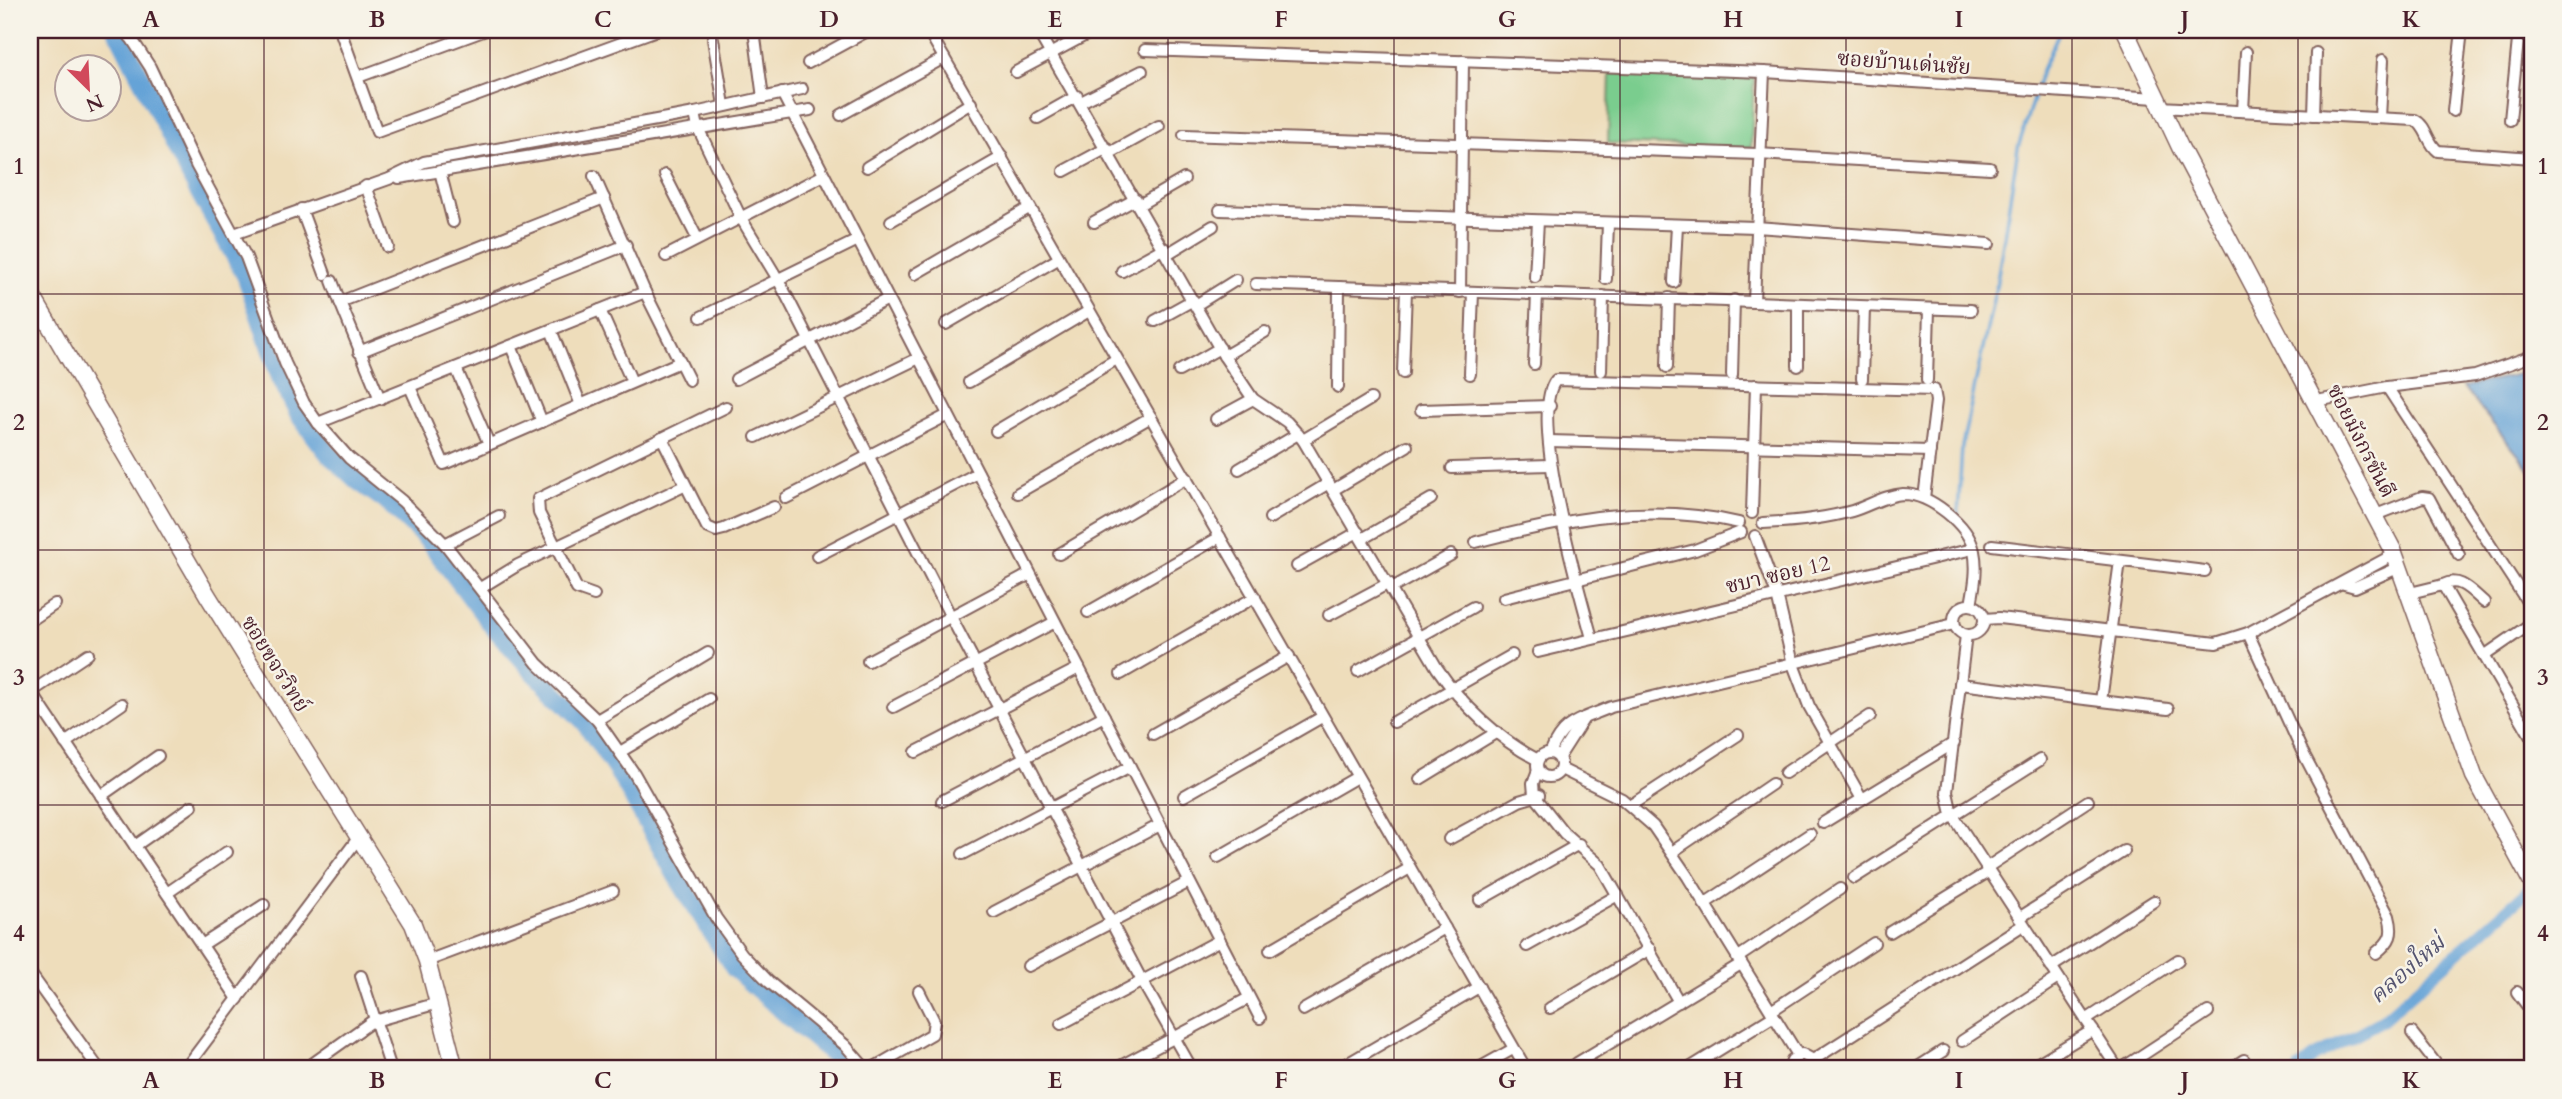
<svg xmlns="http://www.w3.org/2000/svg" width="2562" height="1099" viewBox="0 0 2562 1099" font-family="Cardo,'Noto Serif Thai',serif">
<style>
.green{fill:#7acd8e;stroke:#62765c;stroke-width:2}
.water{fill:#65a3d7;stroke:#586181;stroke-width:2}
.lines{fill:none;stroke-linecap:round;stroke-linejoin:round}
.stream{stroke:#65a3d7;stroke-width:3.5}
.canal{stroke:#65a3d7;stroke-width:12}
.river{stroke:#65a3d7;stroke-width:19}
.street-casing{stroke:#83625d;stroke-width:14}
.secondary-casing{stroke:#83625d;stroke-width:19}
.street{stroke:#fff;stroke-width:10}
.secondary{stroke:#fff;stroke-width:16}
.grid{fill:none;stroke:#4a1f2b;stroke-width:2;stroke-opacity:0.55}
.labels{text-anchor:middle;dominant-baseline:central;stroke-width:5;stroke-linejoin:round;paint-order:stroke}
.street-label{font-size:21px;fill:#4a1f2b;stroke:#f7f3e8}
.water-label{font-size:23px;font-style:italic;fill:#555470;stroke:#f7f3e8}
.neatline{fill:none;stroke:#4a1f2b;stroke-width:2.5}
.grid-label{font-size:23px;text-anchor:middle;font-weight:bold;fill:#4a1f2b}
</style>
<rect width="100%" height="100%" fill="#f7f3e8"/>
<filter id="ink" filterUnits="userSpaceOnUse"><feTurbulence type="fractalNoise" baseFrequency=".0143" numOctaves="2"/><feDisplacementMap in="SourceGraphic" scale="14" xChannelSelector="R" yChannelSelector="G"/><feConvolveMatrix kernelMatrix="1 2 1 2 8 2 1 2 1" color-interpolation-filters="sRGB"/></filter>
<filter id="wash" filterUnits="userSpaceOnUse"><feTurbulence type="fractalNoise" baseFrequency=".00686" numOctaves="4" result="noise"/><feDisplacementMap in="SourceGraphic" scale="28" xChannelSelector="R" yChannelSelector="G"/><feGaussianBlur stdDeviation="1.57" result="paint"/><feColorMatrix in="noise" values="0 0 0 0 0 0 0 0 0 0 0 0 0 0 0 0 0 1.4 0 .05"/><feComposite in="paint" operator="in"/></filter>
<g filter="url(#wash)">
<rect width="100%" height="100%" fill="#edb"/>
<!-- green -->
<polygon class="green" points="1610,73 1754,78 1751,148 1608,143"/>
<!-- water -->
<polygon class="water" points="2532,371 2532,472 2463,387"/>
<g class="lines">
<!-- stream -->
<polyline class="stream" points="1958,515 1962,446 1996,287 2018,148 2042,70 2060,30"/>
<!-- canal -->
<polyline class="canal" points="2299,1069 2314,1057 2381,1021 2532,887"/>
<!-- river -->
<polyline class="river" points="117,30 193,181 246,276 280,376 299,415 328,453 358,481 389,503 429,541 491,624 533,671 585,722 622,778 676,875 734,968 849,1069"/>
</g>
</g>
<g filter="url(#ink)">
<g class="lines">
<defs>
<g id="street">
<polyline points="126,30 150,67 196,165 246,257 285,363 304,403 318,423 349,458 402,501 445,544 537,663 597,720 634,773 716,918 742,954 769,982 845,1045 866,1069"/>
<polyline points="340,30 377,132 657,30"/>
<polyline points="754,30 763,98"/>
<polyline points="928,30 1526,1069"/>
<path d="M1037 30 1224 356 1253 399 1287 422 1303 440 1437 668C1462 705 1498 739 1538 760"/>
<polyline points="130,37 149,30"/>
<polyline points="713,39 724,105"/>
<polyline points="1145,50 1764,72 2156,98"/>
<polyline points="808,63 869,30"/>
<polyline points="1016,72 1095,30"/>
<polyline points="358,77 486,30"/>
<polyline points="782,93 1260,1018"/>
<polyline points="1081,102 1142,71"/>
<path d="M2160 107 2415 120C2427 126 2427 143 2438 151L2532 158"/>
<polyline points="2243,111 2246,52"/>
<polyline points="2453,111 2462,30"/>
<polyline points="695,113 698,128 741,218 779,281 951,617 1142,981 1192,1069"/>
<polyline points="841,115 944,58"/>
<polyline points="2314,115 2316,53"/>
<polyline points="1038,118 1077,96"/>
<polyline points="2380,118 2383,60"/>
<polyline points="2510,120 2519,30"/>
<polyline points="1184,135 1758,154 1990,168"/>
<polyline points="1110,153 1159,126"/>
<polyline points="867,167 971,103"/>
<polyline points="440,171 453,222"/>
<polyline points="1064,171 1107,148"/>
<polyline points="665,175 697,238"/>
<polyline points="399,178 810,110"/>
<polyline points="366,186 388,247"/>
<polyline points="1139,205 1184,179"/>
<polyline points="301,209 325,274"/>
<polyline points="1220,210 1756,227 1989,244"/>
<polyline points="891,221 1002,157"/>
<polyline points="1094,222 1136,199"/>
<polyline points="234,234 389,179 424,162 695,113 802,89"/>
<polyline points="1167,254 1213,226"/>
<polyline points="666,256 824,175"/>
<polyline points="1122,271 1164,248"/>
<polyline points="915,274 1029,208"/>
<polyline points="1535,277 1538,221"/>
<polyline points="1606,279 1608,223"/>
<polyline points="332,281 340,302"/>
<polyline points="1674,282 1677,225"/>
<polyline points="1256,284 1971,310"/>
<polyline points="645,292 689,380"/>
<polyline points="1460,292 1463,61"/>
<polyline points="1754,301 1764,72"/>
<polyline points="1196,305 1236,280"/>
<polyline points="600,310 632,382"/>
<polyline points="701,317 858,240"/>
<polyline points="1155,321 1193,300"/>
<polyline points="946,324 1058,259"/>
<polyline points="551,330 581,405"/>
<polyline points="511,346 542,422"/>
<polyline points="359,352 626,245"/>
<polyline points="1224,356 1265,332"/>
<polyline points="1534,364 1537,294"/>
<polyline points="1798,366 1798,305"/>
<polyline points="1667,367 1669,298"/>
<polyline points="456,368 489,444"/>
<polyline points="1179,371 1220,348"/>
<polyline points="1601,371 1603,296"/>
<polyline points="1403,373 1406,290"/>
<polyline points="1470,374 1473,292"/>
<polyline points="1732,375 1734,300"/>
<polyline points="736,379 888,299"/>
<polyline points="1862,379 1864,307"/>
<polyline points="1927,380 1929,309"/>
<polyline points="969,382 1089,311"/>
<polyline points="410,387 444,464 680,362"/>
<polyline points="1338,387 1339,287"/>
<polyline points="2387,387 2532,609"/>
<polyline points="380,399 340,302 604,198"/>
<polyline points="2317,401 2387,387 2475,376 2532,356"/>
<polyline points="1421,410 1550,406"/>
<polyline points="1216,419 1253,399"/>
<polyline points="318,423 645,292 594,176"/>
<polyline points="996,431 1115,360"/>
<polyline points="756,437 919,358"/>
<polyline points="662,438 707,527 716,531 724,529 774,507"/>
<polyline points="1303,440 1371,399"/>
<polyline points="1549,441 1930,451"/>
<polyline points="1452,468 1550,465"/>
<polyline points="1239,469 1298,434"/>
<polyline points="1333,490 1407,446"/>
<polyline points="1018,493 1151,417"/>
<polyline points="786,498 948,415"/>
<polyline points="1752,513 1756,385"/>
<polyline points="2376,515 2422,497 2429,498 2459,555"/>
<polyline points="1270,518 1329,483"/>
<path d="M1763 523C1793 522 1823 519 1852 511 1869 506 1885 495 1903 494 1930 494 1968 524 1974 551 1978 569 1974 588 1971 605"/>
<polyline points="1755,536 1777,595 1793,664 1809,706 1862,799"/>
<polyline points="1362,539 1431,499"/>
<path d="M1476 542C1565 519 1648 502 1739 523"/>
<polyline points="445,544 499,516"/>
<polyline points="1992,545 2205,571"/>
<polyline points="1059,554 1187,478"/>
<polyline points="817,556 978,473"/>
<polyline points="1297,566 1358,532"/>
<polyline points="2344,584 2355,587 2400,567"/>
<path d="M2443 585C2460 576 2471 591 2484 602"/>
<polyline points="482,587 518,565 684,486"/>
<polyline points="1392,588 1451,555"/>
<polyline points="2410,593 2443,585 2532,738"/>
<polyline points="594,595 577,589 539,513 538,499 726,407"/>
<polyline points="1504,598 1695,550 1741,532"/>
<circle cx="1969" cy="620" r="15"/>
<polyline points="1088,612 1220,537"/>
<polyline points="1329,615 1389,583"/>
<polyline points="1984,619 1999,618 2216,643 2248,633 2395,554"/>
<polyline points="30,621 55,604"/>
<path d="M2248 633 2302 751 2389 916C2394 934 2391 941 2376 953"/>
<polyline points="1966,635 1947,792 1952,814 2118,1069"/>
<path d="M1592 638C1580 594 1527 414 1556 380L1934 390 1936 401 1924 498"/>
<polyline points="1538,652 1973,549"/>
<polyline points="2484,656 2532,623"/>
<polyline points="868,661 1030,574"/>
<polyline points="1358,671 1473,607"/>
<polyline points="1121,674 1255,597"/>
<polyline points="1960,684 2168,709"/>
<polyline points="30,690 238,999"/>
<polyline points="31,692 88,654"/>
<polyline points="2101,701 2120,561"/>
<polyline points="893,707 1055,622"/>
<polyline points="597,720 708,653"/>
<polyline points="1394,722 1512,655"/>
<polyline points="1153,734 1289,656"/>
<polyline points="65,743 122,704"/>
<polyline points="620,752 709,699"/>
<polyline points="916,752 1079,668"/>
<circle cx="1549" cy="765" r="12"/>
<path d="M1550 753C1563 720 1581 720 1611 707L1954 624"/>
<polyline points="1559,757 1584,718"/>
<polyline points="1561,769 1622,799 1653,826 1688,877 1798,1055"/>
<polyline points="1538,770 1533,783 1534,795 1564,833 1600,865 1679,1002"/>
<polyline points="1785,773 1870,716"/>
<polyline points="1420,779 1497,732"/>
<polyline points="101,796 158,756"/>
<polyline points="1184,796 1322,717"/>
<polyline points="942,801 1104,716"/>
<polyline points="1631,805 1738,735"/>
<polyline points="1823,823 1954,743"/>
<polyline points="1449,839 1519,801 1539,795"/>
<polyline points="135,846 192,806"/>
<polyline points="1672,852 1772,784"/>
<polyline points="963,854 1130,767"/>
<polyline points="1218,857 1357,777"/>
<polyline points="1986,868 2088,801"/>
<polyline points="1854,878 2040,760"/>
<polyline points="167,893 227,852"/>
<polyline points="1480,900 1579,844"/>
<polyline points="1704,904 1810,834"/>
<polyline points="994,912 1160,825"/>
<polyline points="2019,918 2124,851"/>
<polyline points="1890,932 1988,872"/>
<polyline points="202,945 264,905"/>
<polyline points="1527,946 1618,895"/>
<polyline points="1270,950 1410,868"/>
<polyline points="1737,958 1840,889"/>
<polyline points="427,961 613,891"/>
<polyline points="1028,966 1189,882"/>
<polyline points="2051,967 2154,901"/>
<polyline points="30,973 99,1069"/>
<polyline points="361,976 391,1069"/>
<polyline points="2517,992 2532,1012"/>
<polyline points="1550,1008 1650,949"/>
<polyline points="1303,1010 1445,928"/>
<polyline points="1771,1011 1874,943"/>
<polyline points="2086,1020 2178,960"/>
<polyline points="1061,1024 1220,940"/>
<polyline points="2412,1033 2440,1069"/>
<polyline points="1962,1041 2058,978"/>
<polyline points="1813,1060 2023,925"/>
<polyline points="1577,1063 1741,964"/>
<polyline points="185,1069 359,837"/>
<polyline points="305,1069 371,1022 438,1003"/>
<polyline points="871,1069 932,1034 934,1021 919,991"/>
<polyline points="1115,1069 1249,998"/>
<polyline points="1338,1069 1479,987"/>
<polyline points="1477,1069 1513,1049"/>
<polyline points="1688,1069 1774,1016"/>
<polyline points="1789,1069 1792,1060 1802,1054 1813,1060 1815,1069"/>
<polyline points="1915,1069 1943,1051"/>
<polyline points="2028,1069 2093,1030"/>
<polyline points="2121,1069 2208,1012"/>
<polyline points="2230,1069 2244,1060"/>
</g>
<g id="secondary">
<polyline points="2125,30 2180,147 2393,550 2474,776 2532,883"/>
<polyline points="30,292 208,596 413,924 427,961 455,1069"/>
</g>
</defs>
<!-- street casing -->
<use href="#street" class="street-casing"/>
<!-- secondary casing -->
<use href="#secondary" class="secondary-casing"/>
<!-- street -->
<use href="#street" class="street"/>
<!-- secondary -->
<use href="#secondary" class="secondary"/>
</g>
</g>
<!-- grid -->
<path class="grid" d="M264 30V1069M490 30V1069M716 30V1069M942 30V1069M1168 30V1069M1394 30V1069M1620 30V1069M1846 30V1069M2072 30V1069M2298 30V1069M30 294H2532M30 550H2532M30 805H2532"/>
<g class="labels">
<!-- street labels -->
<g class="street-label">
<text transform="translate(1904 63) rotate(4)">ซอยบ้านเด่นชัย</text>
<text transform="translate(2361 441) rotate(63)">ซอยมังกรขันดี</text>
<text transform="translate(1778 575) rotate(-13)">ชบา ซอย 12</text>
<text transform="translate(275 664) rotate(58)">ซอยขจรวิทย์</text>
</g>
<!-- water labels -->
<g class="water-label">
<text transform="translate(2407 969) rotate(-41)">คลองใหม่</text>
</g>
</g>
<!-- margin -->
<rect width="2562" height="1099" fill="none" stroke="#f7f3e8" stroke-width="77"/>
<!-- north arrow -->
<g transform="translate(88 88) rotate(156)"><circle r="33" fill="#f7f3e8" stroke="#b29e9c" stroke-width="2"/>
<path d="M0-5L12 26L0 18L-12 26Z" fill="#d1495b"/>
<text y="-10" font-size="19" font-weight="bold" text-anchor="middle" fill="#4a1f2b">N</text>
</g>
<rect x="38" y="38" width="2486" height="1022" class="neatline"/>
<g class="grid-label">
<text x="151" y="27">A</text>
<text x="377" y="27">B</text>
<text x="603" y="27">C</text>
<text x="829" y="27">D</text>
<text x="1055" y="27">E</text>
<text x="1281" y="27">F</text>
<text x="1507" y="27">G</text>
<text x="1733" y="27">H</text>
<text x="1959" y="27">I</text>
<text x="2185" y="27">J</text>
<text x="2411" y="27">K</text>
<text x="19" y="174">1</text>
<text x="2543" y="174">1</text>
<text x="19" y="430">2</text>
<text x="2543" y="430">2</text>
<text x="19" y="685">3</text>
<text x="2543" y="685">3</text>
<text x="19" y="941">4</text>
<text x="2543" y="941">4</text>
<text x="151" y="1088">A</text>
<text x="377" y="1088">B</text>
<text x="603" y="1088">C</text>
<text x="829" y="1088">D</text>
<text x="1055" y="1088">E</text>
<text x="1281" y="1088">F</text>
<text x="1507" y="1088">G</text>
<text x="1733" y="1088">H</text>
<text x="1959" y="1088">I</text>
<text x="2185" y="1088">J</text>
<text x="2411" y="1088">K</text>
</g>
</svg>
